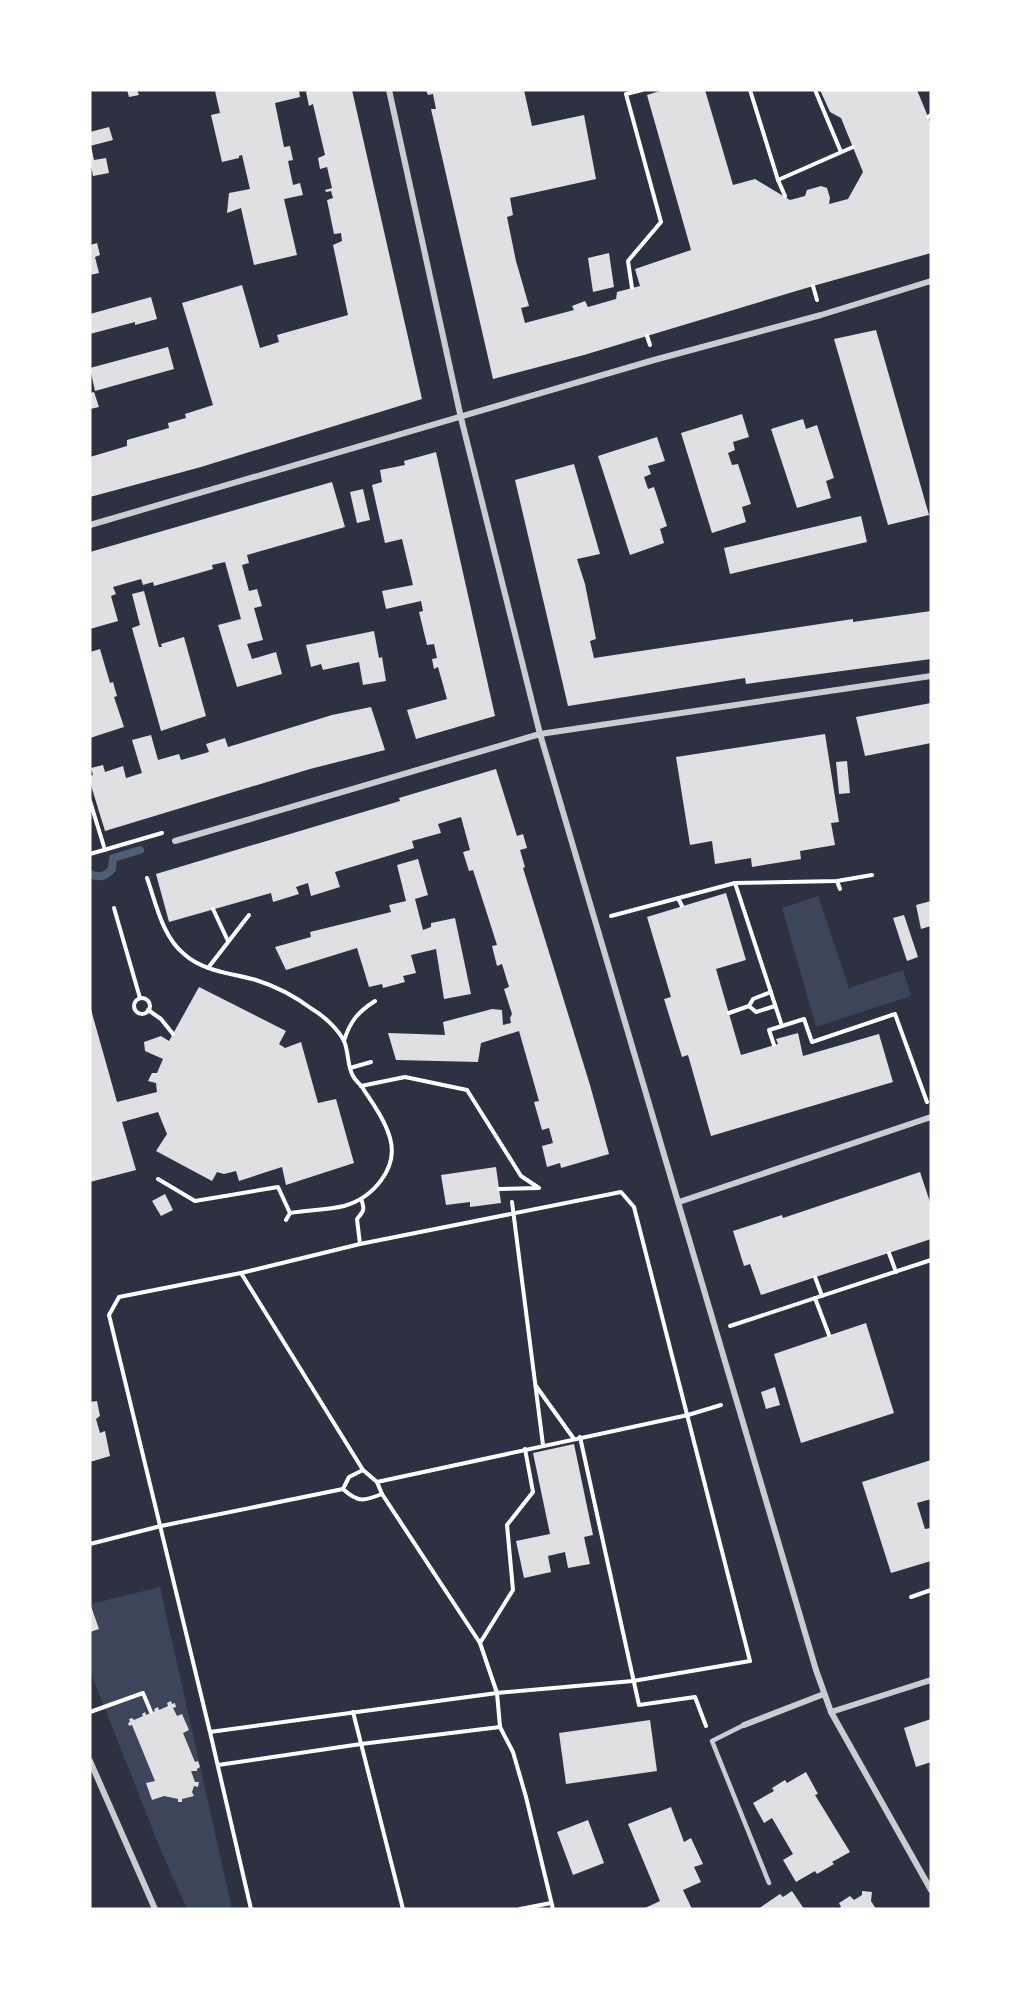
<svg xmlns="http://www.w3.org/2000/svg" width="1021" height="1999" viewBox="0 0 1021 1999" font-family="Quicksand,sans-serif">
<style>
.green{fill:#3c4559}
.lines{fill:none;stroke-linecap:round;stroke-linejoin:round}
.stream{stroke:#4f5d75;stroke-width:8}
.building{fill:#e0e0e3}
.path{stroke:#fff;stroke-width:4}
.service{stroke:#caccd0;stroke-width:4.5}
.minor{stroke:#caccd0;stroke-width:6}
</style>
<rect width="100%" height="100%" fill="#2d3142"/>
<!-- green -->
<g class="green">
<polygon points="818,896 849,988 903,970 911,996 816,1027 782,908"/>
<polygon points="160,1587 232,1909 187,1909 162,1853 90,1671 90,1632 99,1629 91,1604"/>
</g>
<g class="lines">
<!-- stream -->
<path class="stream" d="M90 874C99 878 105 877 112 869L113 858 140 850"/>
</g>
<!-- building -->
<g class="building">
<polygon points="127,90 137,90 139,95 129,97"/>
<polygon points="219,90 299,90 300,97 275,103 284,147 290,146 293,160 288,161 293,185 300,183 303,195 284,199 297,255 254,265 241,208 227,213 229,193 250,189 242,155 239,156 239,158 222,162 211,115 220,113 215,91"/>
<polygon points="309,90 352,90 422,399 201,467 90,497 90,457 127,446 127,440 169,428 168,423 186,418 185,414 213,405 182,303 242,285 260,348 279,342 277,335 348,315 333,245 342,241 341,233 334,234 327,200 333,198 331,191 326,192 325,190 332,188 327,167 320,169 318,158 325,155 313,104 309,106 306,92"/>
<polygon points="426,90 524,90 532,126 584,115 596,179 510,198 513,215 507,217 516,261 529,306 521,308 525,323 574,310 572,306 585,301 588,307 616,299 617,292 640,286 635,269 691,250 647,95 663,90 705,90 733,185 755,179 790,200 805,196 807,190 821,186 827,188 830,198 829,204 848,199 863,172 841,118 830,112 820,90 917,90 931,124 931,253 813,286 584,355 493,379 431,109 436,109 433,94 428,95"/>
<polygon points="109,127 113,140 90,146 90,132"/>
<polygon points="91,146 94,160 106,158 109,173 93,176 90,161"/>
<polygon points="97,243 100,255 95,257 99,273 90,275 90,245"/>
<polygon points="609,253 614,287 593,292 588,258"/>
<polygon points="151,297 157,319 135,325 135,322 90,334 90,314"/>
<polygon points="876,330 929,515 888,525 834,339"/>
<polygon points="168,347 174,369 95,391 90,368"/>
<polygon points="94,392 99,407 90,409 90,393"/>
<polygon points="742,414 749,437 733,442 735,450 728,453 732,465 738,464 751,504 742,507 746,522 712,533 681,433"/>
<polygon points="803,419 806,429 817,425 834,478 826,481 831,498 797,508 771,429"/>
<polygon points="657,437 665,461 648,466 651,474 644,477 648,489 654,487 667,526 660,529 664,543 630,555 598,456"/>
<polygon points="436,452 495,716 416,739 407,710 447,699 438,667 434,669 432,659 437,658 434,644 427,645 419,612 423,611 421,601 386,609 382,591 413,585 402,539 385,543 372,485 382,482 380,470 405,465 404,461"/>
<polygon points="574,464 600,554 577,559 585,584 596,639 590,641 594,658 853,619 853,622 931,611 931,659 746,684 745,678 568,706 515,480"/>
<polygon points="332,482 345,527 247,555 249,563 242,565 249,591 257,589 262,606 254,608 263,640 247,644 252,659 276,652 282,674 237,687 218,625 241,619 225,562 212,565 213,569 154,586 153,582 143,585 141,579 113,587 116,594 111,596 118,621 90,629 90,552"/>
<polygon points="363,489 370,520 357,523 350,492"/>
<polygon points="861,516 867,542 730,574 724,548"/>
<polygon points="144,591 159,647 162,647 161,644 184,637 206,716 161,731 132,628 140,625 132,594"/>
<polygon points="374,631 379,658 382,657 386,681 363,685 359,662 323,670 321,664 311,667 306,645"/>
<polygon points="100,649 110,683 113,682 117,696 114,697 124,727 90,738 90,652"/>
<polygon points="931,703 931,743 865,756 856,717"/>
<polygon points="371,707 385,750 310,769 105,831 90,782 90,776 93,775 91,768 103,765 105,772 123,766 126,778 142,773 132,740 151,735 158,760 179,754 181,760 209,752 206,744 225,738 228,747 332,715"/>
<polygon points="825,734 839,822 831,823 835,845 800,851 801,859 752,867 751,858 715,864 712,841 690,845 676,757"/>
<polygon points="847,761 850,793 839,794 836,762"/>
<polygon points="496,769 517,836 523,834 527,848 520,850 525,867 523,868 590,1085 609,1154 561,1168 560,1163 547,1167 542,1146 553,1143 549,1128 542,1130 534,1102 539,1101 519,1031 481,1043 478,1062 396,1060 388,1033 445,1035 443,1022 492,1009 502,1010 503,1025 511,1023 510,1018 512,1014 504,989 509,987 502,964 497,966 492,946 497,945 473,870 469,871 463,852 470,850 461,817 438,824 441,833 412,841 414,848 335,872 340,887 311,896 308,883 296,887 299,894 273,902 271,893 169,922 156,874 400,801 399,798"/>
<polygon points="418,859 428,895 415,899 423,930 431,927 431,923 455,918 471,994 444,999 436,949 411,955 416,973 403,976 405,982 383,988 382,984 369,987 357,948 286,970 275,947 311,937 310,932 391,912 389,905 406,901 397,865"/>
<polygon points="726,893 746,960 716,969 741,1055 778,1044 776,1039 798,1033 803,1056 879,1034 893,1082 711,1136 688,1055 682,1057 664,999 671,997 647,917"/>
<polygon points="931,901 931,926 921,929 916,905"/>
<polygon points="904,915 918,957 907,961 893,918"/>
<polygon points="199,987 286,1031 279,1044 285,1048 301,1042 318,1103 336,1099 354,1163 286,1185 282,1167 239,1181 236,1171 224,1174 217,1172 212,1181 156,1151 167,1134 158,1112 122,1122 136,1170 90,1182 90,1006 117,1102 157,1092 156,1083 148,1081 152,1073 157,1073 163,1059 145,1051 144,1042 161,1036 169,1041"/>
<polygon points="496,1167 501,1203 470,1207 470,1202 446,1205 441,1175"/>
<polygon points="920,1172 931,1205 931,1239 761,1295 750,1264 744,1266 733,1231 782,1215 783,1218"/>
<polygon points="165,1194 173,1210 161,1216 152,1201"/>
<polygon points="866,1323 894,1413 801,1443 774,1354"/>
<polygon points="775,1387 780,1405 766,1409 761,1392"/>
<polygon points="97,1401 100,1416 96,1419 100,1433 105,1431 110,1456 90,1462 90,1402"/>
<polygon points="574,1444 593,1535 584,1537 590,1564 568,1568 565,1552 548,1556 551,1572 524,1578 516,1541 550,1534 533,1453"/>
<polygon points="931,1460 931,1499 917,1503 925,1529 931,1528 931,1561 891,1573 862,1482"/>
<polygon points="90,1603 99,1629 90,1632"/>
<polygon points="171,1701 172,1704 175,1703 176,1707 173,1708 177,1716 182,1714 189,1730 183,1733 195,1762 198,1761 200,1767 197,1769 197,1771 191,1771 195,1782 199,1782 198,1787 194,1786 192,1792 194,1796 182,1799 182,1802 178,1802 178,1799 164,1796 152,1800 146,1783 155,1781 132,1725 129,1726 128,1723 130,1722 129,1719 132,1718 134,1720 143,1716 142,1714 145,1712 146,1715 155,1711 154,1709 158,1707 159,1710 168,1706 167,1703"/>
<polygon points="931,1719 931,1762 916,1767 904,1728"/>
<polygon points="650,1720 657,1771 566,1784 559,1733"/>
<polygon points="806,1772 818,1794 815,1795 850,1852 832,1862 834,1864 817,1874 815,1871 796,1882 783,1860 793,1854 772,1818 764,1823 753,1803 774,1791 772,1788 785,1780 787,1783"/>
<polygon points="671,1807 684,1842 691,1838 703,1864 694,1867 701,1882 683,1890 692,1909 643,1909 660,1901 628,1824"/>
<polygon points="588,1820 604,1863 573,1875 557,1832"/>
<polygon points="792,1891 804,1909 758,1909 780,1894 783,1897"/>
<polygon points="862,1891 872,1892 871,1901 876,1909 838,1909 841,1907 839,1903 850,1896 854,1900 862,1895"/>
</g>
<g class="lines">
<!-- path -->
<g class="path">
<polyline points="750,90 778,180 785,196"/>
<polyline points="815,90 841,152"/>
<polyline points="928,117 931,115"/>
<polyline points="778,180 853,147"/>
<polyline points="813,286 817,300"/>
<polyline points="632,288 628,261 661,222 626,94 642,90"/>
<polyline points="647,336 650,345"/>
<polyline points="90,801 105,850"/>
<polyline points="90,854 162,833"/>
<path d="M147 878C156 903 162 936 184 954 204 972 232 973 256 980 275 986 296 997 312 1009 324 1016 338 1029 344 1041 349 1052 347 1066 353 1076 355 1080 359 1083 362 1087 372 1102 385 1120 390 1138 399 1169 372 1198 344 1206 327 1210 307 1210 290 1213L278 1187 195 1201 158 1179"/>
<polyline points="837,881 840,889"/>
<polyline points="735,883 782,1026 804,1019 812,1042 895,1014 927,1102"/>
<polyline points="678,898 682,906"/>
<polyline points="114,908 140,998"/>
<polyline points="213,909 228,941"/>
<polyline points="611,916 735,883 837,881 872,875"/>
<polyline points="208,968 249,915"/>
<circle cx="142" cy="1006" r="8"/>
<polyline points="749,1006 756,1012 775,1006"/>
<polyline points="148,1010 161,1019 173,1034"/>
<polyline points="729,1013 749,1006 753,999 771,992"/>
<path d="M344 1041C350 1021 358 1012 375 1001"/>
<polyline points="774,1045 769,1030 782,1026"/>
<polyline points="350,1068 371,1062"/>
<polyline points="361,1086 405,1077 467,1090 521,1176 539,1188 499,1189"/>
<polyline points="512,1202 543,1445"/>
<polyline points="286,1220 290,1213"/>
<path d="M360 1244 357 1219C364 1211 365 1209 361 1199"/>
<polyline points="889,1253 896,1272"/>
<polyline points="241,1273 363,1470 377,1482 382,1494 480,1643 497,1693 500,1727 513,1752 526,1797 553,1909"/>
<polyline points="815,1277 822,1296"/>
<polyline points="815,1298 829,1335"/>
<polyline points="730,1326 931,1260"/>
<polyline points="536,1386 574,1439"/>
<polyline points="580,1437 639,1705 695,1697 706,1726"/>
<path d="M363 1470 349 1477 343 1489C358 1503 364 1501 382 1494"/>
<polyline points="377,1482 688,1415 721,1405"/>
<polyline points="90,1544 161,1526 343,1489"/>
<polyline points="911,1597 931,1590"/>
<polyline points="480,1643 513,1590 507,1525 533,1492 525,1449"/>
<polyline points="90,1712 143,1693 151,1712"/>
<polyline points="353,1712 403,1909"/>
<polyline points="210,1732 497,1693 633,1681 750,1661 634,1207 621,1192 360,1244 241,1273 119,1297 109,1315 210,1732 251,1909"/>
<polyline points="218,1765 361,1744 500,1727"/>
<polyline points="520,1909 551,1903"/>
</g>
<!-- service -->
<polyline class="service" points="744,1725 712,1741 769,1883"/>
<!-- minor -->
<g class="minor">
<polyline points="389,90 461,418 540,734 816,1670 831,1712 931,1890"/>
<polyline points="90,525 654,360 821,315 931,281"/>
<polyline points="175,841 540,734 931,676"/>
<polyline points="679,1202 931,1117"/>
<polyline points="831,1712 931,1680"/>
<polyline points="744,1725 824,1694"/>
<polyline points="90,1761 155,1909"/>
</g>
</g>
<!-- border -->
<rect width="1021" height="1999" fill="none" stroke="#ffffff" stroke-width="183"/>
</svg>
